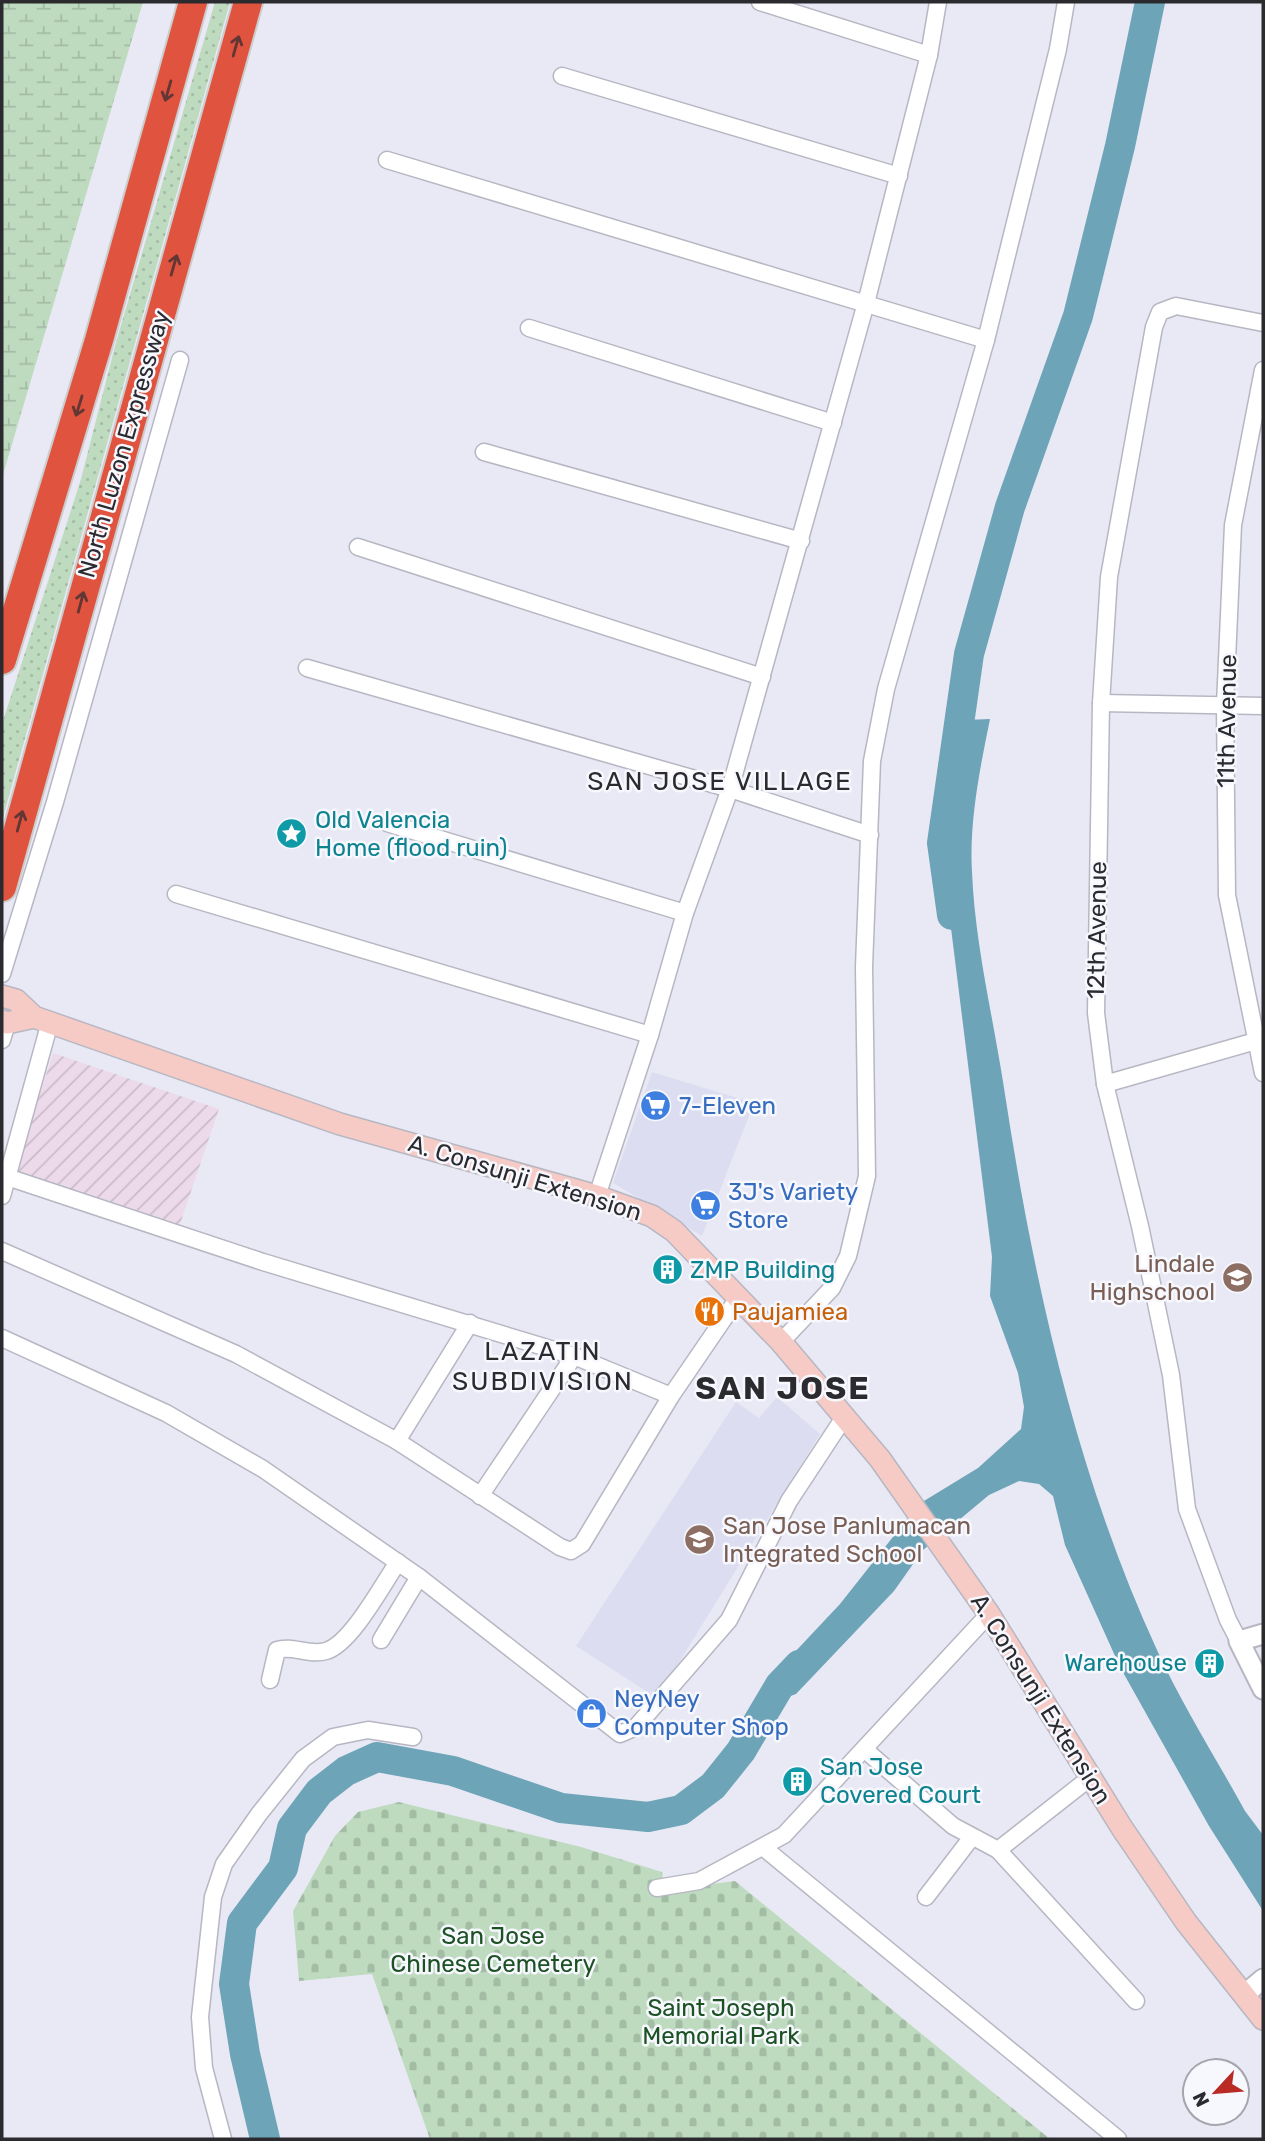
<svg xmlns="http://www.w3.org/2000/svg" width="1265" height="2141" viewBox="0 0 1265 2141" font-family="Rubik,sans-serif">
<style>
.built{fill:#dcddf0}
.industrial{fill:url(#industrial-furrows)}
.grass{fill:url(#grass-dots)}
.wetland{fill:url(#wetland-marsh)}
.cemetery{fill:url(#cemetery-stones)}
.water{fill:#6ea4b8}
.lines{fill:none;stroke-linecap:round;stroke-linejoin:round}
.river{stroke:#6ea4b8;stroke-width:30}
.minor-casing{stroke:#b7b7c3;stroke-width:19}
.tertiary-casing{stroke:#b7b7c3;stroke-width:23}
.secondary-casing{stroke:#b7b7c3;stroke-width:24}
.motorway-casing{stroke:#cccccd;stroke-width:32}
.minor{stroke:#fff;stroke-width:16}
.tertiary{stroke:#fff;stroke-width:19}
.secondary{stroke:#f6cbc5;stroke-width:21}
.motorway{stroke:#e0533e;stroke-width:28}
.oneway{stroke:#613634}
.labels{text-anchor:middle;dominant-baseline:central;stroke-width:5;stroke-linejoin:round;paint-order:stroke}
.street-label{font-size:24px;fill:#2a2a2f;stroke:#f7f7fe}
.culture-label{font-size:24px;fill:#0d838f;stroke:#f7f7fe;text-anchor:start}
.shop-label{font-size:24px;fill:#366cbe;stroke:#f7f7fe;text-anchor:start}
.education-label{font-size:24px;fill:#785e54;stroke:#f7f7fe;text-anchor:end}
.food-label{font-size:24px;fill:#c56008;stroke:#f7f7fe;text-anchor:start}
.park-label{font-size:24px;fill:#1c5123;stroke:#f7f7fe}
.neighbourhood-label{font-size:26px;letter-spacing:2px;fill:#2a2a2f;stroke:#f7f7fe}
.district-label{font-size:32px;font-weight:bold;letter-spacing:2px;fill:#2a2a2f;stroke:#f7f7fe}
</style>
<defs>
<pattern id="industrial-furrows" width="10" height="10" patternUnits="userSpaceOnUse" patternTransform="scale(1.75)"><rect width="10" height="10" fill="#ecdaeb"/><path d="M-1 1l2-2M0 10L10 0M9 11l2-2" fill="none" stroke="#cbbbca"/></pattern>
<pattern id="grass-dots" width="8" height="8" patternUnits="userSpaceOnUse" patternTransform="scale(1.75)"><rect width="8" height="8" fill="#bedbbf"/><path d="M2 2h.1M6 6h.1" fill="none" stroke="#a3bca4" stroke-width="1.8" stroke-linecap="round"/></pattern>
<pattern id="wetland-marsh" width="20" height="14" patternUnits="userSpaceOnUse" patternTransform="scale(1.75)"><rect width="20" height="14" fill="#bedbbf"/><path d="M1 5h8M5 5V1M11 12h8M15 12V8" fill="none" stroke="#a3bca4"/></pattern>
<pattern id="cemetery-stones" width="16" height="16" patternUnits="userSpaceOnUse" patternTransform="scale(1.75)"><rect width="16" height="16" fill="#bedbbf"/><path d="M2 7V4a2 2 0 0 1 4 0v3zM10 15v-3a2 2 0 0 1 4 0v3z" fill="#a3bca4"/></pattern>
</defs>
<rect width="100%" height="100%" fill="#e9e9f5"/>
<!-- built -->
<g class="built">
<polygon points="652,1072 754,1103 702,1236 613,1183"/>
<polygon points="777,1397 820,1434 657,1698 576,1646 736,1402 759,1418"/>
</g>
<!-- industrial -->
<polygon class="industrial" points="53,1053 219,1109 179,1227 14,1175"/>
<!-- grass -->
<polygon class="grass" points="215,2 230,2 2,821 2,724 81,479 115,346"/>
<!-- wetland -->
<polygon class="wetland" points="2,2 143,2 2,478"/>
<!-- cemetery -->
<polygon class="cemetery" points="399,1802 581,1847 662,1872 665,1890 735,1881 1050,2139 430,2139 372,1974 299,1981 293,1911 335,1836 358,1812"/>
<!-- water -->
<path class="water" d="M990 719C980 768 969 822 972 872 975 945 993 1016 1004 1088 1033 1279 1076 1474 1157 1650 1182 1705 1216 1758 1245 1811L1263 1835V1911L1209 1826 1120 1667 1065 1545 1053 1496 1039 1484 1019 1481 989 1495 923 1550 894 1591 796 1694 780 1700 762 1687 840 1604 919 1504 978 1468 1021 1429 1024 1407 1018 1373 990 1296 992 1257 946 888 945 845 965 720Z"/>
<g class="lines">
<!-- river -->
<g class="river">
<polyline points="952,915 942,843 969,654 1010,507 1078,316 1120,146 1150,2"/>
<polyline points="265,2139 245,2054 234,1984 242,1923 283,1868 292,1828 319,1792 346,1771 377,1757 453,1771 561,1808 648,1817 681,1810 713,1786 741,1751 780,1685 799,1665"/>
</g>
<defs>
<g id="minor">
<polyline points="760,2 929,55"/>
<polyline points="562,76 899,176"/>
<polyline points="387,160 986,340"/>
<polyline points="529,328 833,423"/>
<polyline points="1263,370 1233,525 1225,705 1227,895 1263,1073"/>
<polyline points="484,452 801,541"/>
<polyline points="358,547 762,677"/>
<polyline points="307,668 730,789 870,835"/>
<polyline points="1101,703 1263,706"/>
<polyline points="387,823 685,913"/>
<polyline points="176,894 650,1035"/>
<polyline points="2,974 55,802 180,360"/>
<polyline points="2,1040 7,1023"/>
<polyline points="1105,1084 1263,1039"/>
<polyline points="7,1177 263,1262 574,1356 671,1396"/>
<polyline points="2,1196 50,1022"/>
<polyline points="597,1196 650,1035 685,913 730,789 866,303 929,55 938,2"/>
<polyline points="2,1251 236,1354 397,1441 560,1547 571,1551 582,1544 671,1396 738,1298"/>
<polyline points="2,1338 166,1413 263,1469 419,1577 620,1734 636,1727 729,1620 789,1501 845,1416"/>
<polyline points="781,1342 832,1288 848,1256 867,1176 864,967 872,761 886,689 986,340 1058,49 1066,2"/>
<polyline points="397,1441 470,1323"/>
<polyline points="480,1496 574,1356"/>
<polyline points="381,1640 419,1577"/>
<polyline points="1239,1641 1228,1620 1187,1509 1171,1375 1140,1226 1105,1084 1096,1013 1101,703 1109,577 1154,327 1160,312 1176,306 1263,323"/>
<path d="M270 1680 277 1650C292 1645 309 1656 326 1651 351 1644 383 1584 398 1562"/>
<polyline points="864,1749 953,1826 998,1850"/>
<polyline points="1091,1777 998,1850 1136,2001"/>
<polyline points="764,1848 1118,2139"/>
<polyline points="657,1888 699,1881 784,1835 989,1614"/>
<polyline points="926,1897 972,1837"/>
<polyline points="223,2139 204,2068 200,2017 213,1897 224,1864 259,1814 303,1759 333,1737 368,1730 413,1737"/>
</g>
<g id="tertiary">
<polyline points="1263,1634 1239,1641 1263,1689"/>
<polyline points="1244,1995 1263,1979"/>
</g>
<g id="secondary">
<polyline points="2,996 16,1000 34,1017 340,1124 597,1196 652,1216 674,1231 781,1342 880,1459 989,1614 1122,1828 1186,1922 1263,2019"/>
<polyline points="2,1021 7,1023 34,1017"/>
</g>
<g id="motorway">
<polyline points="2,660 99,340 193,2"/>
<polyline points="2,887 248,2"/>
</g>
</defs>
<!-- minor casing -->
<use href="#minor" class="minor-casing"/>
<!-- tertiary casing -->
<use href="#tertiary" class="tertiary-casing"/>
<!-- secondary casing -->
<use href="#secondary" class="secondary-casing"/>
<!-- motorway casing -->
<use href="#motorway" class="motorway-casing"/>
<!-- minor -->
<use href="#minor" class="minor"/>
<!-- tertiary -->
<use href="#tertiary" class="tertiary"/>
<!-- secondary -->
<use href="#secondary" class="secondary"/>
<!-- motorway -->
<use href="#motorway" class="motorway"/>
</g>
<!-- one-way arrows -->
<defs><path id="oneway-shaft" d="M-6 0H5M1.5-3L5.5 0L1.5 3" fill="none" stroke-width="1.6" stroke-linecap="round" stroke-linejoin="round" transform="scale(1.75)"/></defs>
<g class="oneway">
<use href="#oneway-shaft" transform="translate(236 46) rotate(-74)"/>
<use href="#oneway-shaft" transform="translate(168 91) rotate(106)"/>
<use href="#oneway-shaft" transform="translate(174 265) rotate(-74)"/>
<use href="#oneway-shaft" transform="translate(79 406) rotate(107)"/>
<use href="#oneway-shaft" transform="translate(81 602) rotate(-75)"/>
<use href="#oneway-shaft" transform="translate(20 821) rotate(-75)"/>
</g>
<!-- icons -->
<defs>
<symbol id="sight-disc" viewBox="-11 -11 22 22"><circle r="9.5" fill="#0f9aa8" stroke="#f7f7fe"/><path d="M0-6L1.8-2.2L6-1.7L2.9 1.2L3.7 5.4L0 3.3L-3.7 5.4L-2.9 1.2L-6-1.7L-1.8-2.2Z" fill="#fff"/></symbol>
<symbol id="supermarket-disc" viewBox="-11 -11 22 22"><circle r="9.5" fill="#3f7fe0" stroke="#f7f7fe"/><path d="M-6-5.5h2.5l.6 2H6L4.5 2H-2.5L-4.4-4H-6ZM-1.5 3.2a1.3 1.3 0 1 0 .1 0ZM3 3.2a1.3 1.3 0 1 0 .1 0Z" fill="#fff"/></symbol>
<symbol id="building-disc" viewBox="-11 -11 22 22"><circle r="9.5" fill="#0f9aa8" stroke="#f7f7fe"/><path d="M-4-6H4V6H1V3H-1V6H-4ZM-2.5-4.3h1.7v1.8h-1.7ZM.8-4.3h1.7v1.8H.8ZM-2.5-1h1.7V.8h-1.7ZM.8-1h1.7V.8H.8Z" fill="#fff"/></symbol>
<symbol id="school-disc" viewBox="-11 -11 22 22"><circle r="9.5" fill="#8d6e63" stroke="#f7f7fe"/><path d="M0-5L7-2L0 1L-7-2ZM-4 1L0 2.5L4 1V4Q0 6-4 4Z" fill="#fff"/></symbol>
<symbol id="restaurant-disc" viewBox="-11 -11 22 22"><circle r="9.5" fill="#e8710a" stroke="#f7f7fe"/><path d="M-5-6h1v4h1v-4h1v4h1v-4h1v5L-1.5 .5V6h-2V.5L-5-1ZM5-6V6H3V1.5H1.5Q1.5-4 5-6Z" fill="#fff"/></symbol>
<symbol id="shop-disc" viewBox="-11 -11 22 22"><circle r="9.5" fill="#3f7fe0" stroke="#f7f7fe"/><path d="M-5-2.5h2.3a2.7 3.5 0 0 1 5.4 0H5L5.5 6h-11ZM-1.5-2.5h3a1.5 2.3 0 0 0-3 0Z" fill="#fff"/></symbol>
</defs>
<g fill-rule="evenodd">
<use href="#sight-disc" x="274" y="816" width="35" height="35"/>
<use href="#supermarket-disc" x="638" y="1088" width="35" height="35"/>
<use href="#supermarket-disc" x="688" y="1188" width="35" height="35"/>
<use href="#building-disc" x="650" y="1252" width="35" height="35"/>
<use href="#school-disc" x="1220" y="1260" width="35" height="35"/>
<use href="#restaurant-disc" x="692" y="1294" width="35" height="35"/>
<use href="#school-disc" x="682" y="1522" width="35" height="35"/>
<use href="#building-disc" x="1192" y="1646" width="35" height="35"/>
<use href="#shop-disc" x="574" y="1696" width="35" height="35"/>
<use href="#building-disc" x="780" y="1764" width="35" height="35"/>
</g>
<g class="labels">
<!-- street labels -->
<g class="street-label">
<text transform="translate(124 444) rotate(-74)">North Luzon Expressway</text>
<text transform="translate(1227 721) rotate(-89)">11th Avenue</text>
<text transform="translate(1097 930) rotate(-89)">12th Avenue</text>
<text transform="translate(525 1178) rotate(17)">A. Consunji Extension</text>
<text transform="translate(1041 1699) rotate(58)">A. Consunji Extension</text>
</g>
<!-- culture labels -->
<g class="culture-label">
<text x="315" y="820">Old Valencia<tspan x="315" dy="28">Home (flood ruin)</tspan></text>
<text x="690" y="1270">ZMP Building</text>
<text x="1187" y="1663" text-anchor="end">Warehouse</text>
<text x="820" y="1767">San Jose<tspan x="820" dy="28">Covered Court</tspan></text>
</g>
<!-- shop labels -->
<g class="shop-label">
<text x="679" y="1106">7-Eleven</text>
<text x="728" y="1192">3J's Variety<tspan x="728" dy="28">Store</tspan></text>
<text x="614" y="1699">NeyNey<tspan x="614" dy="28">Computer Shop</tspan></text>
</g>
<!-- education labels -->
<g class="education-label">
<text x="1215" y="1264">Lindale<tspan x="1215" dy="28">Highschool</tspan></text>
<text x="723" y="1526" text-anchor="start">San Jose Panlumacan<tspan x="723" dy="28">Integrated School</tspan></text>
</g>
<!-- food labels -->
<g class="food-label">
<text x="732" y="1312">Paujamiea</text>
</g>
<!-- park labels -->
<g class="park-label">
<text x="493" y="1936">San Jose<tspan x="493" dy="28">Chinese Cemetery</tspan></text>
<text x="721" y="2008">Saint Joseph<tspan x="721" dy="28">Memorial Park</tspan></text>
</g>
<!-- neighbourhood labels -->
<g class="neighbourhood-label">
<text x="720" y="781">SAN JOSE VILLAGE</text>
<text x="543" y="1351">LAZATIN<tspan x="543" dy="30">SUBDIVISION</tspan></text>
</g>
<!-- district labels -->
<g class="district-label">
<text x="783" y="1388">SAN JOSE</text>
</g>
</g>
<!-- border -->
<rect width="1265" height="2141" fill="none" stroke="#2a2a2f" stroke-width="7"/>
<!-- north arrow -->
<g transform="translate(1216 2092) rotate(244)"><circle r="33" fill="#f7f7fe" stroke="#a5a5ab" stroke-width="2"/>
<path d="M0-5L12 26L0 18L-12 26Z" fill="#b92b24"/>
<text y="-10" font-size="19" font-weight="bold" text-anchor="middle" fill="#2a2a2f">N</text>
</g>
</svg>
